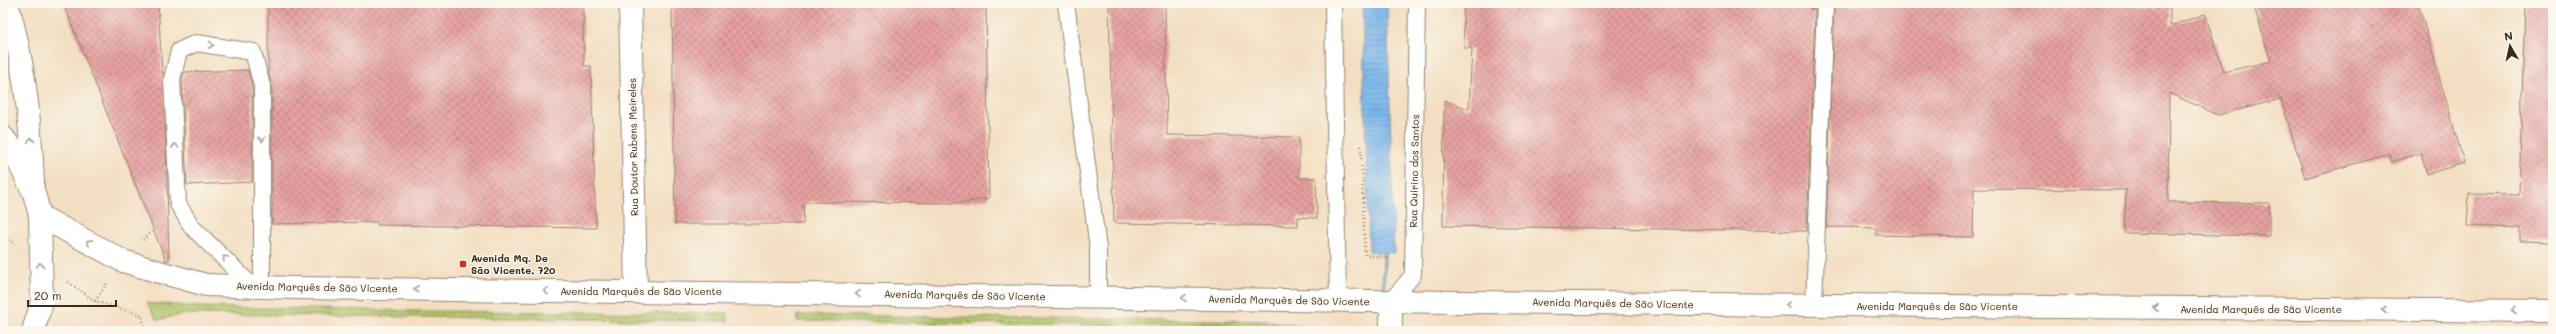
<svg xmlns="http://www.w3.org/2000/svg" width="2556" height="334" viewBox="0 0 2556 334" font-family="Mali,sans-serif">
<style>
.grass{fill:url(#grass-dots);stroke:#767743}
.water{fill:url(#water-rules);stroke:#597084}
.building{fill:url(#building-cross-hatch)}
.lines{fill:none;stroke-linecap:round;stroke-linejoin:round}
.service-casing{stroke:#978470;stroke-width:18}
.tertiary-casing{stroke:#978470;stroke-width:24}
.primary-casing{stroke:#978470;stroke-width:24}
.path{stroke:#978470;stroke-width:2.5;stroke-dasharray:1 3;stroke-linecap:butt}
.service{stroke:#fff;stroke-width:16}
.tertiary{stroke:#fff;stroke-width:22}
.primary{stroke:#fff;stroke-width:22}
.oneway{stroke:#a79f9a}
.poi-dot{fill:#c8321e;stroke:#fbf7ec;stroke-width:1.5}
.labels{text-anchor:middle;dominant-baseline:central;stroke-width:3;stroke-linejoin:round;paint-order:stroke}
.street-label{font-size:10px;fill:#3b2a1e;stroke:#fbf7ec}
.poi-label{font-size:10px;font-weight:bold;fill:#3b2a1e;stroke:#fbf7ec;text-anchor:start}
</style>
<defs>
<pattern id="grass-dots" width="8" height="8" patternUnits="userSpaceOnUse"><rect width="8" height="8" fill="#b0c468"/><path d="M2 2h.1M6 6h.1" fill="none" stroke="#909f55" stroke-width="1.8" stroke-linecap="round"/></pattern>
<pattern id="water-rules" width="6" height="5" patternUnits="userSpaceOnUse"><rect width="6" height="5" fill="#77b6eb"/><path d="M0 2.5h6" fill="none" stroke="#6394be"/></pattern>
<pattern id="building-cross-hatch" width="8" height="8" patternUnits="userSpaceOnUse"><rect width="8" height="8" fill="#e6a1a0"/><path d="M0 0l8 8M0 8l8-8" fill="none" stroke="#bc8382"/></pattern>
</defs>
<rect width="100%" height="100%" fill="#fbf7ec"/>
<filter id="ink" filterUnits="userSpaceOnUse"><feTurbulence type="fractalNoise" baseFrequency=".025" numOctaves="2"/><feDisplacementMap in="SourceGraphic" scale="8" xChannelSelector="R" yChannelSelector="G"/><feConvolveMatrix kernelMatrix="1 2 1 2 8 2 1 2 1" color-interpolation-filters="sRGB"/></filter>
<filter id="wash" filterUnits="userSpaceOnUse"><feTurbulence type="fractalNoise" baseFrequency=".012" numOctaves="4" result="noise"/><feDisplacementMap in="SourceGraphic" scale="16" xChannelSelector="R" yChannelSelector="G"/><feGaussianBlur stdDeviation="0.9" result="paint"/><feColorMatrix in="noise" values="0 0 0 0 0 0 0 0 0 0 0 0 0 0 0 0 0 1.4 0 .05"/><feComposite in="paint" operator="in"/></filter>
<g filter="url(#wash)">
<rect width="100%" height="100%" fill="#f3dec1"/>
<!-- grass -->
<g class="grass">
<polygon points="147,303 201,307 418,311 728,313 728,321 185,314 157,320"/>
<polygon points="797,315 1271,321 1311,328 797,321"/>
</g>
<!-- water -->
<polygon class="water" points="1362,3 1387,3 1394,253 1385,252 1384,331 1382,331 1383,253 1369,251"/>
<g id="blocks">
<!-- building -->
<g class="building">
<polygon points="63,3 158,3 162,72 164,72 169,260 166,261"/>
<polygon points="268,3 583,3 584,66 591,66 596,228 377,225 377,222 272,224 272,86 268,70"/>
<polygon points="672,3 986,3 989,198 962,203 804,202 803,224 675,224"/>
<polygon points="1109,3 1165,3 1167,135 1299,137 1299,178 1316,178 1317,218 1298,217 1298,226 1114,223"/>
<polygon points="1463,3 1810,3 1810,10 1815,9 1807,231 1443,226 1444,100 1469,109 1472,48 1464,48"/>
<polygon points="1880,3 2136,3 2136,6 2170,7 2170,26 2205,14 2224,72 2271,61 2253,3 2418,3 2464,163 2427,174 2421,153 2392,162 2389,154 2305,178 2281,99 2218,115 2169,93 2168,202 2269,203 2269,236 2124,233 2126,190 1974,189 1973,237 1876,235 1876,228 1826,227 1834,7"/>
<polygon points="2525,3 2553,3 2553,242 2520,241 2520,228 2467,226 2469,194 2519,195"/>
<polygon points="248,70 252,87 252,182 187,185 182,80 184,72"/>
</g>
</g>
</g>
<g filter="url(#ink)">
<use href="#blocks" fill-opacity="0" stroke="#978470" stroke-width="1"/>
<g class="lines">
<defs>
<g id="service">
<polyline points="1066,3 1098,249 1098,297"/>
<polyline points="1333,3 1338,300"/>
<polyline points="252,286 192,227 178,204 172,79 179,51 196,43 253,52 262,86 262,287"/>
<polyline points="1391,301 1413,275 1417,3"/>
<polyline points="1814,305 1825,3"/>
</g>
<g id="tertiary">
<polyline points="630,3 636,292"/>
<polyline points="1391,331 1391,301"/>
</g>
<g id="primary">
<path d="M7 3C25 62 31 123 33 184"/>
<polyline points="3,137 12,149 34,193 40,216 42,302 33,331"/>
<polyline points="40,216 123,261 156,271 206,285 294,288 1458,302 2553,311"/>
</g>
</defs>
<!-- service casing -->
<use href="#service" class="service-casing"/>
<!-- tertiary casing -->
<use href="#tertiary" class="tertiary-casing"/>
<!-- primary casing -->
<use href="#primary" class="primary-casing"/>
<!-- path -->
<g class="path">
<polyline points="1361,146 1365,255 1390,258"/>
<polyline points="3,235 14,243"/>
<polyline points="143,240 152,231"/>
<polyline points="68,282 95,301 142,315 145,331"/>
<polyline points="95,301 108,282"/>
</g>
<!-- service -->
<use href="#service" class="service"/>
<!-- tertiary -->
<use href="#tertiary" class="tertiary"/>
<!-- primary -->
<use href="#primary" class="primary"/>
</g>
<!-- one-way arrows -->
<defs><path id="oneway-chevron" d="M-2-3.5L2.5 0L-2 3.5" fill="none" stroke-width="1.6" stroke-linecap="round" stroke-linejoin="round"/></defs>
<g class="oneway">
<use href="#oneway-chevron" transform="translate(211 45) rotate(7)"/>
<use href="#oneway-chevron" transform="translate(262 139) rotate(90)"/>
<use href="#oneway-chevron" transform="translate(31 140) rotate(-93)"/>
<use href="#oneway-chevron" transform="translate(175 146) rotate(-93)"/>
<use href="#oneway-chevron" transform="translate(89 242) rotate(-151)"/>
<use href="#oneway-chevron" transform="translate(225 258) rotate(-134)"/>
<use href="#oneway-chevron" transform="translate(40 265) rotate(-92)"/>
<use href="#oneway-chevron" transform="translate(416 289) rotate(-179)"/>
<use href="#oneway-chevron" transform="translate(546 291) rotate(-179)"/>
<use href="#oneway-chevron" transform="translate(858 294) rotate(-179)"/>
<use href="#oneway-chevron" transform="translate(1184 298) rotate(-179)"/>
<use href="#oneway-chevron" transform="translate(1788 305) rotate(-179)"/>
<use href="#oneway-chevron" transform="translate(2156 308) rotate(-180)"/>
<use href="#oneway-chevron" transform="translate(2384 310) rotate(-180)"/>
<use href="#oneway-chevron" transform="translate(2514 310) rotate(-180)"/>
</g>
</g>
<!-- markers -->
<rect class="poi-dot" x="459" y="260" width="8" height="8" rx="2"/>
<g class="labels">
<!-- street labels -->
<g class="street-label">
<text transform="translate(633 147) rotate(-91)">Rua Doutor Rubens Meireles</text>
<text transform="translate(1414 171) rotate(-89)">Rua Quirino dos Santos</text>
<text transform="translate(317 287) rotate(1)">Avenida Marquês de São Vicente</text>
<text x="641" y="291">Avenida Marquês de São Vicente</text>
<text transform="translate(965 295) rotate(1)">Avenida Marquês de São Vicente</text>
<text transform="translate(1289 300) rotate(1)">Avenida Marquês de São Vicente</text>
<text transform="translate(1613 303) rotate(1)">Avenida Marquês de São Vicente</text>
<text x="1937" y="306">Avenida Marquês de São Vicente</text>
<text x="2261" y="309">Avenida Marquês de São Vicente</text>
</g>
<!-- poi labels -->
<g class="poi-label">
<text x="471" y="258">Avenida Mq. De<tspan x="471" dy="12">São Vicente, 720</tspan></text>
</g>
</g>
<!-- margin -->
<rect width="2556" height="334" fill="none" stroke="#fbf7ec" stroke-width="16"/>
<!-- north arrow -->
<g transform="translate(2510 46) rotate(351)" stroke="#fbf7ec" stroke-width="3" paint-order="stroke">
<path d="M0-3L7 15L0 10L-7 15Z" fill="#3b2a1e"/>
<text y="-6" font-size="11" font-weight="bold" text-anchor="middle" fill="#3b2a1e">N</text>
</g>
<!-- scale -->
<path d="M28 300v6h88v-6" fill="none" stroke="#3b2a1e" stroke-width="2"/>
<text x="34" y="300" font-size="12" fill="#3b2a1e" stroke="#fbf7ec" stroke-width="3" paint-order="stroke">20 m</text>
</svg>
